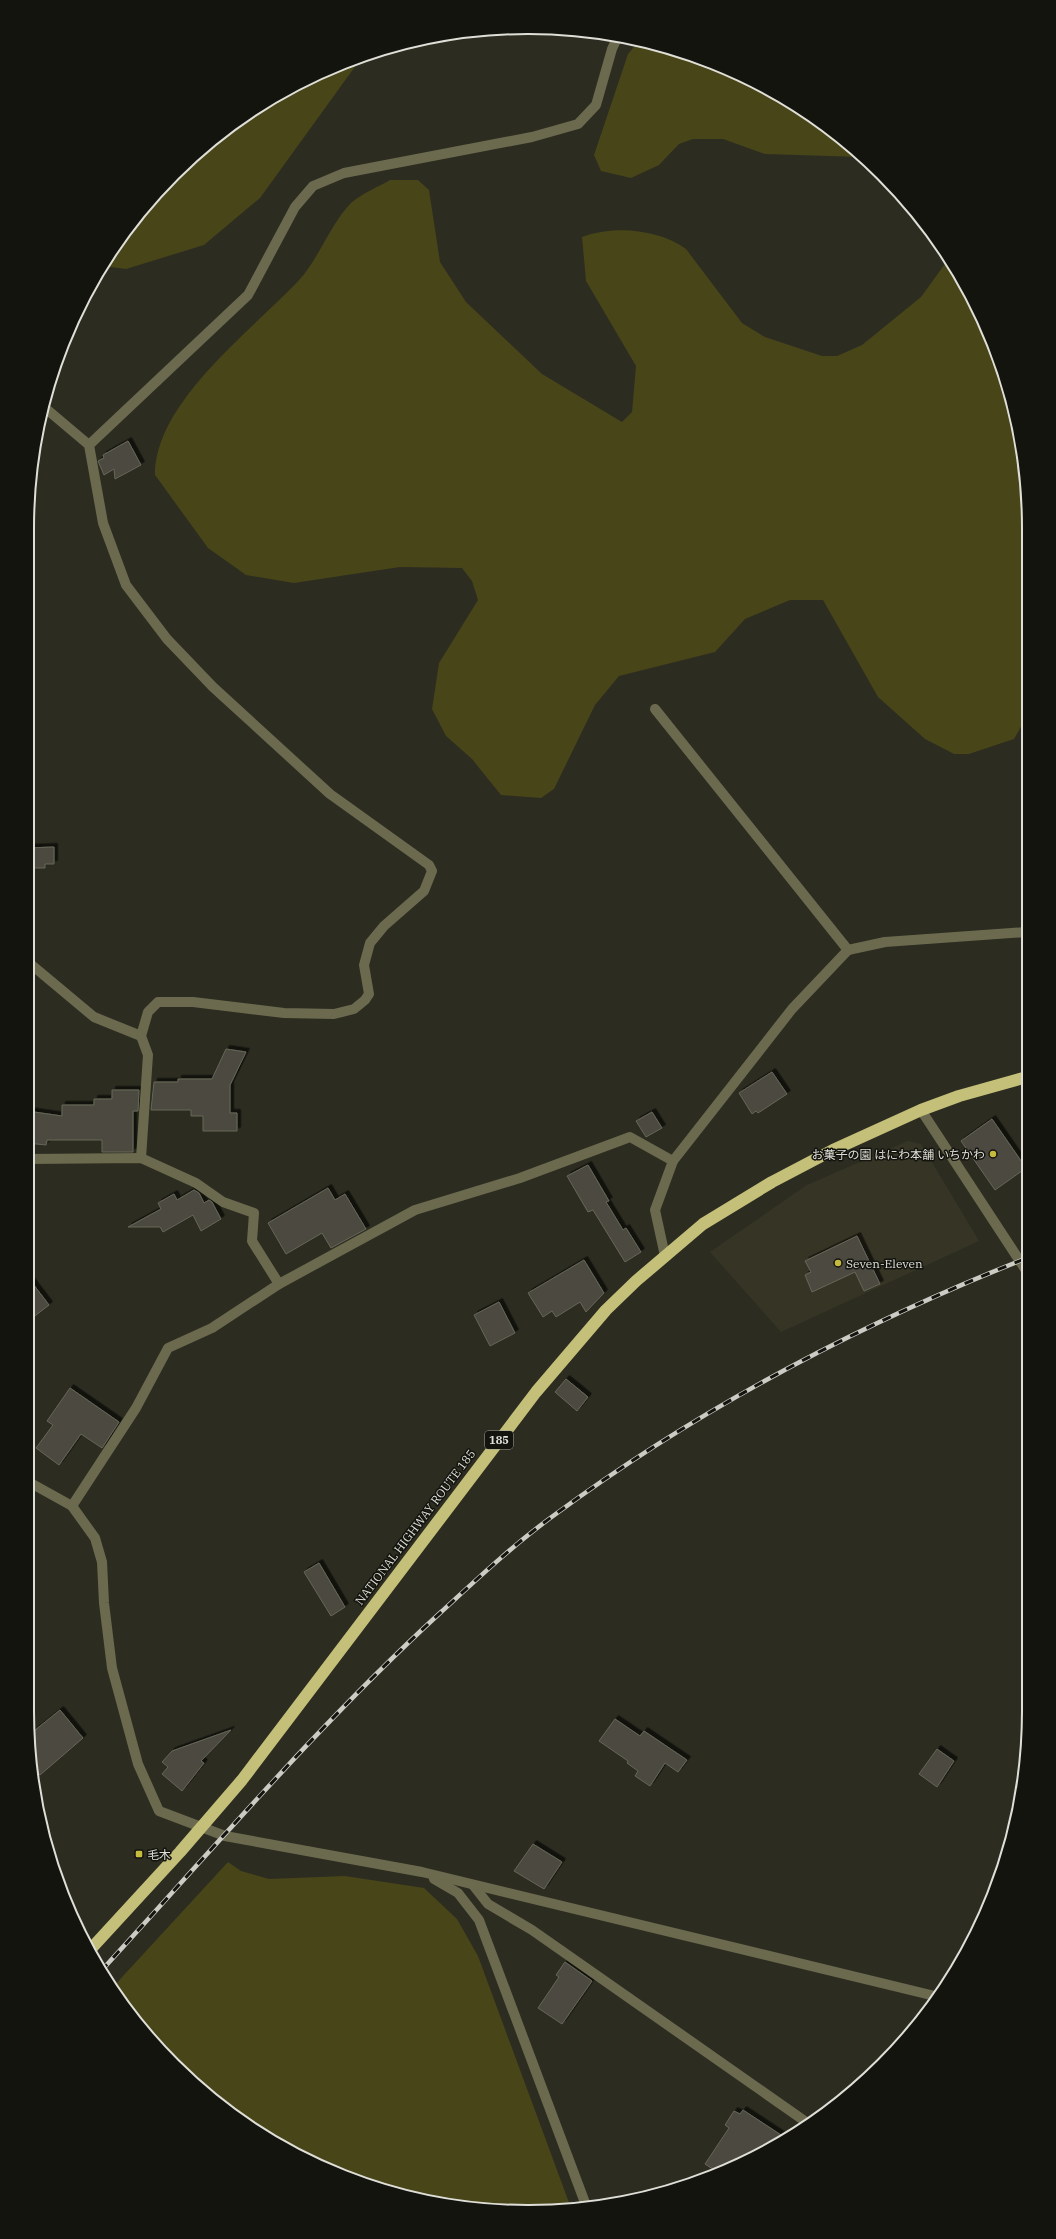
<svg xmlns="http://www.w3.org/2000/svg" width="1056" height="2239" viewBox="0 0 1056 2239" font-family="'IBM Plex Serif','Noto Sans JP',serif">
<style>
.built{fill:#363525}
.green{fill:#484519}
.building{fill:#4b4a3f;stroke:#666659;filter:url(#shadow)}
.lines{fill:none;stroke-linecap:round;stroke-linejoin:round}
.minor{stroke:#6b6a4e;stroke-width:10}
.highway{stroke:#c4c079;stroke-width:12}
.rail-casing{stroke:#ccccc5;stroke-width:4.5}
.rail{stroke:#14140f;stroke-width:3;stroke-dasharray:9;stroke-linecap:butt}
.poi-dot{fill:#c5bc3d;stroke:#14140f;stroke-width:1.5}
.labels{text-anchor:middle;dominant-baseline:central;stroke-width:3;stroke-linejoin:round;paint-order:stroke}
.shield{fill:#14140f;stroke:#a2a29c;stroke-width:1}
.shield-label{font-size:11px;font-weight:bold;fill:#dfdfd8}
.poi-label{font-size:12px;fill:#dfdfd8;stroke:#14140f;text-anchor:start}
.street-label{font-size:12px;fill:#dfdfd8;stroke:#14140f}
.rim{fill:none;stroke:#dfdfd8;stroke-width:2}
</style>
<defs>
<filter id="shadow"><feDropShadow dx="3.5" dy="-3.5" stdDeviation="0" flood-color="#0009"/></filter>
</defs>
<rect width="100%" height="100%" fill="#2c2c21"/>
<!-- built -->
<polygon class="built" points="908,1141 921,1144 979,1241 781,1332 710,1252 807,1185"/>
<!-- green -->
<g class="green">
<polygon points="639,41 720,65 833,131 860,157 765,154 723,139 693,139 679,144 659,165 631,178 601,171 594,155 628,54"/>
<polygon points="362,57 260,198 204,245 126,269 103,266 112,249 174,174 250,111 336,65"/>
<path d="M390 180H418L429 190 440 262 466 302 542 374 622 422 632 412 636 366 586 281 582 237C613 225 659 229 686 249L742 323 765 337 822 356H837L862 345 921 297 947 261 991 336 1025 462 1026 718 1014 739 969 754H954L925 739 878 697 823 600H790L745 619 715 652 619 676 595 705 554 789 541 798 501 795 472 759 446 736 432 709 439 663 478 600 472 581 462 568 400 567 294 583 246 575 208 548 155 475C155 401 253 330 300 279 319 258 331 223 351 203 359 195 380 186 390 180Z"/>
<polygon points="228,1862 241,1871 269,1879 345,1876 424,1888 457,1919 478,1956 571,2208 495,2211 430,2202 336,2174 277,2145 197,2088 131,2016 112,1988"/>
</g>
<!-- building -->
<g class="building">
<polygon points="128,441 141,465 115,479 114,469 104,475 98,461 104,458 103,455"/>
<polygon points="54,847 54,864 45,864 45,868 27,868 27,848"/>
<polygon points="226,1049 246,1052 230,1085 230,1113 237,1113 237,1131 203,1131 203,1116 191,1116 191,1110 151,1110 154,1082 178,1082 178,1079 212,1079"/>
<polygon points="772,1072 787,1094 758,1113 756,1111 752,1114 739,1093"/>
<polygon points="112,1090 139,1090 138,1111 133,1111 133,1152 102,1152 102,1140 47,1140 46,1145 27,1143 27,1111 62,1116 62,1105 94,1105 94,1099 112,1099"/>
<polygon points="652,1112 662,1128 646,1137 636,1121"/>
<polygon points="992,1119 1026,1168 995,1190 961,1141"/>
<polygon points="588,1165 609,1201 606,1202 623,1230 626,1228 641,1252 625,1262 593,1210 588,1212 567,1176"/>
<polygon points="328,1188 335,1200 345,1194 366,1229 331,1248 322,1233 286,1254 268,1223"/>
<polygon points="194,1190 199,1193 204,1203 209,1200 212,1202 221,1219 201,1231 193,1215 163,1232 160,1227 128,1227 161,1209 158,1203 174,1194 177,1200"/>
<polygon points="857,1236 880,1284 864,1291 855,1272 812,1292 805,1275 811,1272 805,1261"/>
<polygon points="584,1260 604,1293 586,1312 580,1302 556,1317 552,1311 543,1317 528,1293"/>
<polygon points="27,1276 49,1305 27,1322"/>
<polygon points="499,1302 515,1333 490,1346 474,1315"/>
<polygon points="566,1379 588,1397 577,1411 555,1392"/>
<polygon points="70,1388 119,1422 102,1448 81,1434 59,1465 36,1448 53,1425 47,1421"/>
<polygon points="319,1563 345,1607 331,1616 304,1572"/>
<polygon points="60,1710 83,1738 40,1775 38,1773 33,1776 29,1735"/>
<polygon points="615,1719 640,1736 644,1731 687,1760 678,1772 665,1763 650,1786 635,1776 638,1771 627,1763 628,1761 599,1741"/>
<polygon points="231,1730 201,1761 204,1763 182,1791 162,1774 168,1767 162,1762 172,1751"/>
<polygon points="937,1749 954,1761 937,1787 919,1774"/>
<polygon points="533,1844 562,1862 544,1889 514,1871"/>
<polygon points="565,1962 592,1981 562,2024 538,2008 559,1977 556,1975"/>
<polygon points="743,2110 781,2135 775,2145 750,2160 719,2173 705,2164 729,2128 725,2125 734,2111 740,2114"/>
</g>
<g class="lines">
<!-- minor -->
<g class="minor">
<polyline points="44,407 89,445 103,523 126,585 167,639 213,687 330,794 429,865 432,871 424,891 384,926 370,943 364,965 369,994 365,1000 354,1009 334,1014 284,1013 193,1002 158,1002 148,1012 141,1036 148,1055 141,1158"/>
<polyline points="89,445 248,295 295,207 313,186 344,173 532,137 578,124 596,105 612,49 618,36"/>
<polyline points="655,709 848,950"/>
<polyline points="27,961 94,1017 141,1036"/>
<polyline points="921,1110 1027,1272"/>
<polyline points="27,1159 141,1158 196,1183 223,1202 254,1213 252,1241 279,1284"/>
<polyline points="665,1256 655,1210 673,1161 792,1009 848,950 885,942 1026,932"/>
<polyline points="27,1481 72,1506 95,1538 102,1562 104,1603 112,1668 138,1764 159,1811 225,1836 422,1872 939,1997"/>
<polyline points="72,1506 136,1408 168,1348 212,1328 279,1284 415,1210 520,1178 630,1137 673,1161"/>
<polyline points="434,1879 458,1893 479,1920 587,2208"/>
<polyline points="473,1885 488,1904 532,1930 809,2124"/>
</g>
<!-- highway -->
<polyline class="highway" points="89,1951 180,1852 242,1780 536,1392 606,1310 636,1281 703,1224 772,1182 833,1150 921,1110 959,1096 1027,1077"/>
<defs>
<path id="rail" d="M101 1971C212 1850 319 1724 440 1613 476 1580 513 1545 553 1516 698 1409 860 1324 1027 1258"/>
</defs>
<!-- rail casing -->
<use href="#rail" class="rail-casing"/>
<!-- rail -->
<use href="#rail" class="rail"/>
</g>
<!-- markers -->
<g class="poi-dot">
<circle cx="993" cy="1154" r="4"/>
<circle cx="838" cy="1263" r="4"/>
<rect x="135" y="1850" width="8" height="8" rx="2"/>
</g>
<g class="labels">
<!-- shield labels -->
<rect class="shield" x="485" y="1431" width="28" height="18" rx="3"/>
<g class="shield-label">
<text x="499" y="1440">185</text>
</g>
<!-- poi labels -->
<g class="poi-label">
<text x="985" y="1154" text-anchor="end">お菓子の園 はにわ本舗 いちかわ</text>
<text x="846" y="1263">Seven-Eleven</text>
<text x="147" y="1854">毛木</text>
</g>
<!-- street labels -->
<g class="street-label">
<text transform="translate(415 1527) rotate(-53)">NATIONAL HIGHWAY ROUTE 185</text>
</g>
</g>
<!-- crop -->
<path d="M0 0H1056V2239H0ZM528 34H528A494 494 0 0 1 1022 528V1711A494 494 0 0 1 528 2205H528A494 494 0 0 1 34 1711V528A494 494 0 0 1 528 34Z" fill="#14140f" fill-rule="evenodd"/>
<path class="rim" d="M528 34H528A494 494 0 0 1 1022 528V1711A494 494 0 0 1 528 2205H528A494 494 0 0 1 34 1711V528A494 494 0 0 1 528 34Z"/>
</svg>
